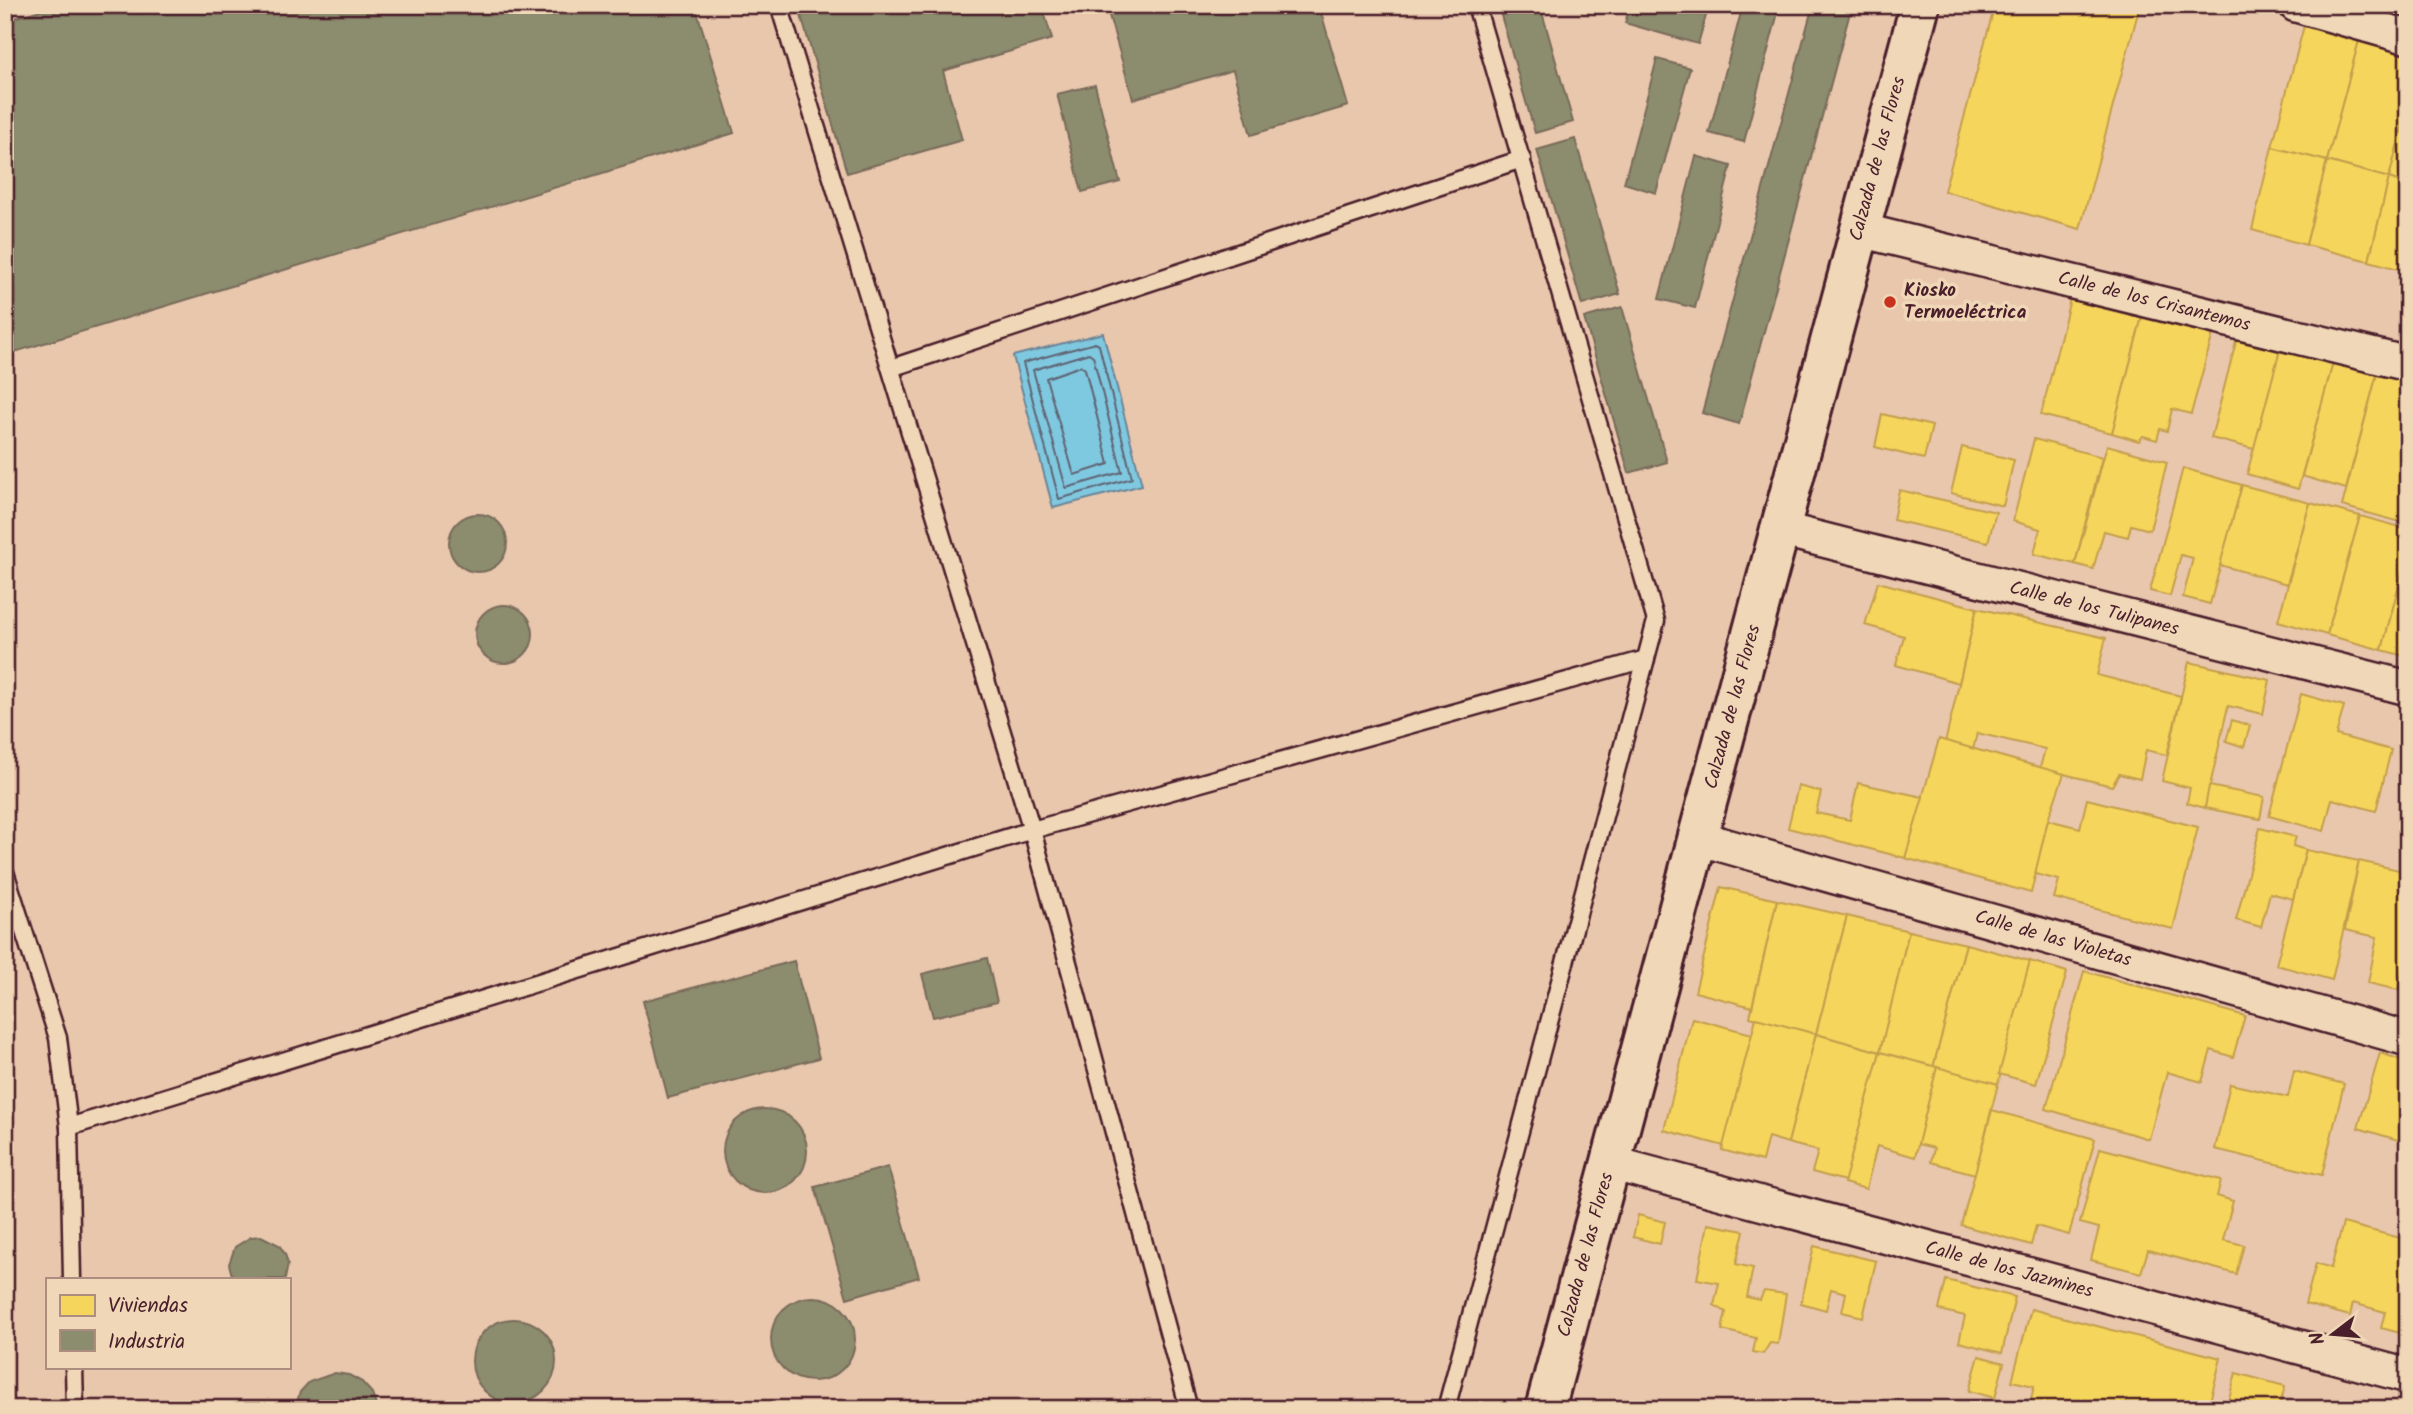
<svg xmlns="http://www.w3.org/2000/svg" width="2413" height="1414" viewBox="0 0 2413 1414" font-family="Kalam,sans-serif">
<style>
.water{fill:#7fc9e0;stroke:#6a8598;stroke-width:2}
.homes{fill:#f6d55c;stroke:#c29e4d;stroke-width:2}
.industry{fill:#8c8c6e;stroke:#786b5a;stroke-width:2}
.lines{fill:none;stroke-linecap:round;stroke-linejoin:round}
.shore{stroke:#5f6373;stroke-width:2}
.lane-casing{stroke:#4a1f2b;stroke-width:21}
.street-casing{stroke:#4a1f2b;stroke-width:38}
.secondary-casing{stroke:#4a1f2b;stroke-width:44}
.lane{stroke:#efd7b7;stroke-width:16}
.street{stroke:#efd7b7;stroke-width:33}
.secondary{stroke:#efd7b7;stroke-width:38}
.poi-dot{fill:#c8321e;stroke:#efd7b7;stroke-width:2.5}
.labels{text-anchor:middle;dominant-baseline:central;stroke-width:7;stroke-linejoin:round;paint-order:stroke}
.street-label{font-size:19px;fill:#4a1f2b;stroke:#efd7b7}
.poi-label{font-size:19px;font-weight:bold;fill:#4a1f2b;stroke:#efd7b7;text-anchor:start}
</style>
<rect width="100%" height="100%" fill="#e9c7ad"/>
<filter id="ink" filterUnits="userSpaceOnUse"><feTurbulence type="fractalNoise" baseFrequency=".0143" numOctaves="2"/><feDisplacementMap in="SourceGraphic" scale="14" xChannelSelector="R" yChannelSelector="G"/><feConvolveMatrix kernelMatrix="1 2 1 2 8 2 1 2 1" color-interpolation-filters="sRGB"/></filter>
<g filter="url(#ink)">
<!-- water -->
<polygon class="water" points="1103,333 1142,485 1053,508 1013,356"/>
<!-- homes -->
<g class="homes">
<polygon points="1995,5 2140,5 2080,229 1944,191"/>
<polygon points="2305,22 2360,37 2327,161 2272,147"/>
<polygon points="2360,37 2408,49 2408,106 2389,178 2327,161"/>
<polygon points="2408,106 2408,185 2389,178"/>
<polygon points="2272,147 2327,161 2306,245 2252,230"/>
<polygon points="2327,161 2389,178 2369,261 2306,245"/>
<polygon points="2389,178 2408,185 2406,271 2369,261"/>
<polygon points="2071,295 2143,313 2112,433 2041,415"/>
<polygon points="2143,313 2214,330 2191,414 2172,409 2167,431 2160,429 2157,440 2143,436 2139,441 2112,433"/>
<polygon points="2237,338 2280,350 2254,449 2211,438"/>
<polygon points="2280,350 2333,363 2298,489 2247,474"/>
<polygon points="2333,363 2377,374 2346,489 2302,476"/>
<polygon points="2377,374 2408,382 2408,524 2342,506"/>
<polygon points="1882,414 1932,426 1924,459 1875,447"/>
<polygon points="2034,439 2102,457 2075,564 2034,554 2040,529 2013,521"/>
<polygon points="2107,445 2167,462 2150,530 2131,525 2128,537 2104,531 2093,569 2075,564"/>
<polygon points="1962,447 2014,460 2003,506 1951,493"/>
<polygon points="2183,468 2242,485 2210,604 2183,597 2193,558 2181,555 2170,596 2150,591"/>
<polygon points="2242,485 2310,503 2287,584 2220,565"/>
<polygon points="1899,490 1996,512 1988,542 1893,520"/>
<polygon points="2310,503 2360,516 2327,635 2278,621"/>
<polygon points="2360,516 2408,529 2408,550 2382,650 2327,635"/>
<polygon points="2408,550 2408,657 2382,650"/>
<polygon points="1878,582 1977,608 1959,683 1896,665 1904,636 1865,625"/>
<polygon points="1977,608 2106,638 2097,675 2181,696 2167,755 2146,750 2140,779 2119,774 2112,786 2040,768 2045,749 1977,733 1973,750 1945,743"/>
<polygon points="2189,662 2270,680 2263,714 2228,706 2205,808 2187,803 2190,788 2162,781"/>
<polygon points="2301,694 2344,706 2336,735 2391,750 2376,811 2332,799 2324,831 2269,816"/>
<polygon points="2232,720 2250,726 2244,747 2226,741"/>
<polygon points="1939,739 2064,774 2048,820 2031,893 1905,858"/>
<polygon points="1858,783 1923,797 1905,858 1788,828 1798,786 1821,792 1816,813 1850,820"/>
<polygon points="2209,786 2264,797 2260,819 2205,808"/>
<polygon points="2087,799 2198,827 2173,929 2054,898 2059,880 2035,874 2048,820 2080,828"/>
<polygon points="2260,828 2296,837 2293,846 2306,850 2293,899 2270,893 2261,927 2236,920"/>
<polygon points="2306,850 2359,861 2332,980 2276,965"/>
<polygon points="2359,861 2408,872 2408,946 2398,990 2368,983 2377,937 2345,930"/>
<polygon points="1721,887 1777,900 1752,1007 1695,992"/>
<polygon points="1777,900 1847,916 1816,1034 1750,1017"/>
<polygon points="1847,916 1909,931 1880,1052 1816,1034"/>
<polygon points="1909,931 1966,944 1933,1068 1880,1052"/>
<polygon points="1966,944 2030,961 1998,1084 1933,1068"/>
<polygon points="2030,961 2067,972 2036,1084 1999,1074"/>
<polygon points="2084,971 2245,1016 2233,1057 2211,1050 2202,1082 2167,1072 2149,1139 2046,1109"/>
<polygon points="1692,1018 1752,1034 1724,1146 1664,1130"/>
<polygon points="1756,1018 1816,1034 1788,1143 1768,1137 1762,1161 1722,1150"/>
<polygon points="1816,1034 1880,1052 1845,1181 1812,1172 1818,1151 1788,1143"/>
<polygon points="1880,1052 1937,1067 1915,1157 1877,1146 1866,1189 1844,1183"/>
<polygon points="2380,1053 2408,1062 2408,1143 2358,1128"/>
<polygon points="1937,1067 1998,1084 1975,1174 1931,1162 1934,1148 1918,1144"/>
<polygon points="2294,1071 2344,1084 2322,1175 2215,1149 2230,1084 2288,1097"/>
<polygon points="1992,1110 2095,1139 2069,1235 2036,1226 2031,1245 1961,1225"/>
<polygon points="2100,1148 2221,1180 2217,1196 2233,1201 2223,1240 2244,1245 2236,1274 2148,1250 2141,1273 2091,1260 2099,1228 2080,1223"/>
<polygon points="1638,1215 1665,1222 1660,1244 1633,1237"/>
<polygon points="2343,1223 2408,1240 2408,1335 2381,1328 2385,1312 2353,1303 2350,1316 2305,1304 2316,1263 2331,1268"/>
<polygon points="1708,1224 1744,1231 1736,1264 1753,1268 1747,1297 1760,1300 1764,1291 1786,1294 1778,1344 1770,1343 1763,1354 1753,1352 1756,1338 1722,1330 1726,1312 1714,1305 1719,1283 1697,1279"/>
<polygon points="1814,1246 1876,1261 1863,1317 1842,1312 1846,1293 1831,1289 1826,1310 1801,1303"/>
<polygon points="1946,1280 2015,1297 2002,1353 1959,1342 1965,1316 1939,1310"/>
<polygon points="2031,1309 2221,1358 2208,1409 2029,1409 2034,1386 2012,1381"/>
<polygon points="1979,1356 2004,1363 1995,1398 1969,1391"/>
<polygon points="2236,1373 2285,1386 2279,1409 2226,1409"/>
</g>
<!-- industry -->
<g class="industry">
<polygon points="56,5 695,5 734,133 5,355 5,21"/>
<polygon points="798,5 1042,5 1052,39 943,71 962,140 847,173"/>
<polygon points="1106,5 1319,5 1348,106 1251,135 1233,70 1133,99"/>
<polygon points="1498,5 1540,5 1573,122 1535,133"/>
<polygon points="1630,5 1709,5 1698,44 1625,23"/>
<polygon points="1743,5 1780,5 1744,142 1709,133"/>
<polygon points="1813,5 1852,5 1739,424 1702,413"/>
<polygon points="1657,59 1690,68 1656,193 1624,183"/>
<polygon points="1095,85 1120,182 1082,192 1057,94"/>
<polygon points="1575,139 1620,294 1582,305 1537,150"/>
<polygon points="1696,156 1731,166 1695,308 1659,299"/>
<polygon points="1622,307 1667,462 1629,473 1584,318"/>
<circle cx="478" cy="543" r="29"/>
<circle cx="504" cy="634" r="29"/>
<polygon points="987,958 997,1002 933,1017 922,974"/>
<polygon points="794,961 819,1058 668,1098 643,1001"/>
<circle cx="765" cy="1151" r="42"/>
<polygon points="888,1167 919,1277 847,1298 815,1187"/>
<polygon points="261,1236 279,1245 285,1254 288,1264 285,1279 233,1279 229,1264 235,1247 251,1237"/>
<circle cx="813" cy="1339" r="42"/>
<circle cx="514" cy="1361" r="42"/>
<polygon points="335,1373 349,1375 362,1382 372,1393 377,1409 295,1409 300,1392 309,1382"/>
</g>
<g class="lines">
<!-- shore -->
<g class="shore">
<polygon points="1095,343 1099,345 1132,478 1059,499 1023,363"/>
<polygon points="1089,353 1093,356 1122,472 1066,488 1033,370"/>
<polygon points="1081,366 1085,369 1109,464 1074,475 1046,378"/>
</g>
<defs>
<g id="lane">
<polyline points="779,5 1032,830 1189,1409"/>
<polyline points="891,368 1522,159"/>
<polyline points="5,872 58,1038 69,1127 72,1279"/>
<polyline points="69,1127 1032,830 1646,659"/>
<polyline points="74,1367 75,1409"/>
<polyline points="1446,1409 1656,621 1476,5"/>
</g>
<g id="street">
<polyline points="2296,5 2408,37"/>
<polyline points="1860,230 2408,364"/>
<polyline points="1780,529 2408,688"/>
<polyline points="1698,838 2408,1039"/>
<polyline points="1611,1163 2408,1376"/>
</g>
<polyline id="secondary" points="1545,1409 1920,5"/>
</defs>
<!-- lane casing -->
<use href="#lane" class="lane-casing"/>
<!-- street casing -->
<use href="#street" class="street-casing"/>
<!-- secondary casing -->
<use href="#secondary" class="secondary-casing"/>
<!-- lane -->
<use href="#lane" class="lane"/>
<!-- street -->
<use href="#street" class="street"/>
<!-- secondary -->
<use href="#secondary" class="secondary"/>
</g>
</g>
<!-- markers -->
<circle class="poi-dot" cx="1890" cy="302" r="7"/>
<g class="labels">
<!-- street labels -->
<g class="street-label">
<text transform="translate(1878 159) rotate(-75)">Calzada de las Flores</text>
<text transform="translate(2154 302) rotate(14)">Calle de los Crisantemos</text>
<text transform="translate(2094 609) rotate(14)">Calle de los Tulipanes</text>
<text transform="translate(1733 707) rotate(-75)">Calzada de las Flores</text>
<text transform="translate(2053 939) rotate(16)">Calle de las Violetas</text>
<text transform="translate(1586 1255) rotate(-75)">Calzada de las Flores</text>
<text transform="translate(2009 1270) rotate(15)">Calle de los Jazmines</text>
</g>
<!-- poi labels -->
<g class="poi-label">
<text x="1904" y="291">Kiosko<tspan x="1904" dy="22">Termoeléctrica</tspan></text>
</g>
</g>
<!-- margin -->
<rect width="2413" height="1414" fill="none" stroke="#efd7b7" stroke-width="28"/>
<rect x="14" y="14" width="2385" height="1386" fill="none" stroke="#4a1f2b" stroke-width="2.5" filter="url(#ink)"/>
<!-- legend -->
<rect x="46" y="1278" width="245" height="91" fill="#efd7b7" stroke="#ad8d7f" stroke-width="2"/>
<rect x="60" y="1295" width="35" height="21" fill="#f6d55c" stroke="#ad8d7f" stroke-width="2"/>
<text x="108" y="1312" font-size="21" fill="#4a1f2b">Viviendas</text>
<rect x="60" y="1330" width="35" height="21" fill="#8c8c6e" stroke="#ad8d7f" stroke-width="2"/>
<text x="108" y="1348" font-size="21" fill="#4a1f2b">Industria</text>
<!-- north arrow -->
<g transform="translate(2333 1334) rotate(254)" stroke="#efd7b7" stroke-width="5" paint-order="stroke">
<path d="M0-5L12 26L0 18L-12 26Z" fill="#4a1f2b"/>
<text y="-10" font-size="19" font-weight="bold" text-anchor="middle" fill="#4a1f2b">N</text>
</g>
</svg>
